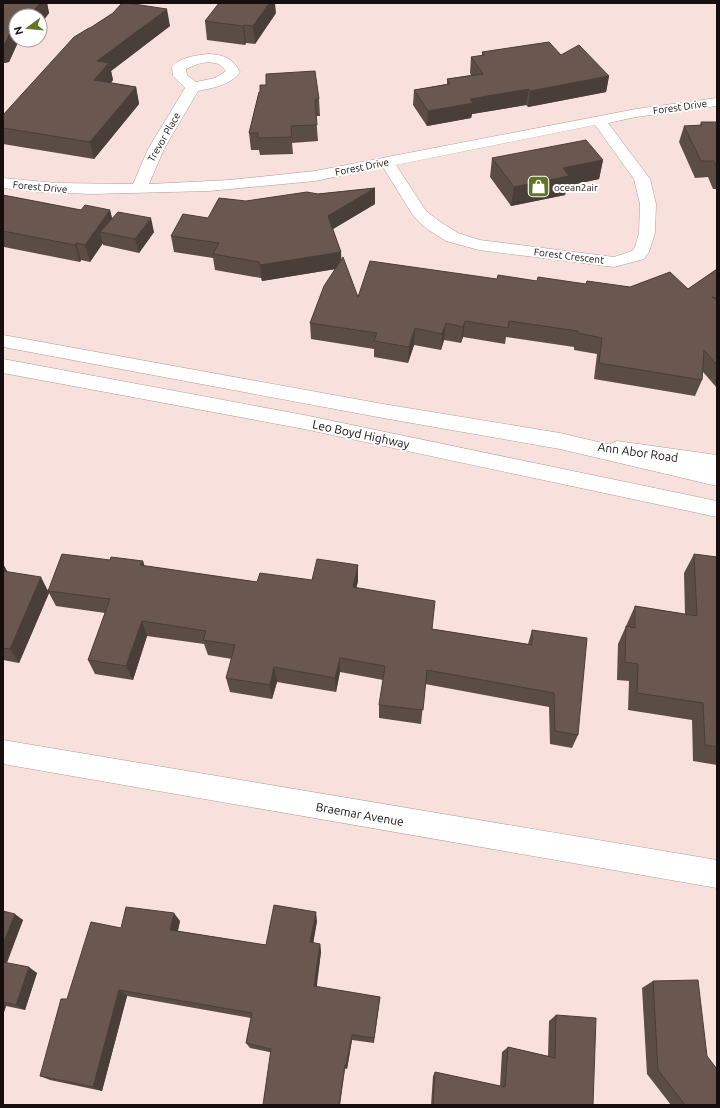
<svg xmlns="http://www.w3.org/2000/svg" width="720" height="1108" viewBox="0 0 720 1108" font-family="Ubuntu,sans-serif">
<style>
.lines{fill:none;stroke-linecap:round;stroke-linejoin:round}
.minor-casing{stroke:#b09a96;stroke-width:1}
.motorway-casing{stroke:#b09a96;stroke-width:1}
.minor{fill:#fff;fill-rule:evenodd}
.motorway{fill:#fff;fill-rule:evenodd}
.wall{fill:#5b4c45}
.shaded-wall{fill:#4a3e38}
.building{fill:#6a5850;stroke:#4a3e38}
.labels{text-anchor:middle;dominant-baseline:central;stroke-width:4;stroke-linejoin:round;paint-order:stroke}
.far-street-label{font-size:10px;fill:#170f0e;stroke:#fff}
.far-poi-label{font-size:10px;fill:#170f0e;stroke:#fff;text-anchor:start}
.street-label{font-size:12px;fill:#170f0e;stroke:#fff}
</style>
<rect width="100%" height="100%" fill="#f8e0dd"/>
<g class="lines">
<defs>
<g id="minor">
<path d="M209 54C224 55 233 58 240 72 231 85 213 88 198 91L164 149 149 184 230 180 315 171 636 109 717 98V106L636 117 608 123 650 179 656 204 655 233 649 252 644 259 614 267 479 250 446 241 427 229 414 217 383 167 315 181 209 191 92 194 39 192 3 188V178L56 183 133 184 148 149 185 88 173 76 172 67C179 57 198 55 209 54ZM209 62 219 64 226 71 215 78 196 82 187 75 186 69 198 64ZM595 125 634 179 640 204 639 233 635 247 632 251 614 257 480 240 458 233 439 221 426 211 396 165Z"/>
<polygon points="617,441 717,455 717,471 610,454 607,449 610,444"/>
<polygon points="3,740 717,860 717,888 3,764"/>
</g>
<g id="motorway">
<polygon points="3,335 383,404 560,433 717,470 717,486 560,449 383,418 3,347"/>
<polygon points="3,359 304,415 717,501 717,517 304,429 3,373"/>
</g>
</defs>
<!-- minor casing -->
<use href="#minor" class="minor-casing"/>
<!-- motorway casing -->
<use href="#motorway" class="motorway-casing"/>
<!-- minor -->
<use href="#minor" class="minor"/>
<!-- motorway -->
<use href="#motorway" class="motorway"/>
</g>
<!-- wall -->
<g class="wall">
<polygon points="3,3 47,3 49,13 40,25 40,16 16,16 16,40 19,40 9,62 4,63"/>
<polygon points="276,13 255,44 246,43 245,45 207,40 205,21"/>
<polygon points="170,26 111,71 113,80 111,83 136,87 139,104 94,159 3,144 3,115 90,28"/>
<polygon points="482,52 561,55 609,76 606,92 528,107 526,105 472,114 471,118 427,126 413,105 414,90 447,84 447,79 471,75 470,73 471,57 482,56"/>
<polygon points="259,92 319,99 320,116 316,116 318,141 292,143 293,154 260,155 259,150 251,150 249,133"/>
<polygon points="701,122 717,122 717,189 713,189 708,177 695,178 679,142 684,126 700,125"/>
<polygon points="492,158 603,160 599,179 567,186 565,195 511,206 490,177"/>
<polygon points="375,188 375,204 333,229 341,252 341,260 358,297 497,279 586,284 630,287 688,289 717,269 717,388 703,372 702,380 695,396 594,379 597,354 574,350 574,347 506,337 505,344 463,337 461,343 444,340 441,350 414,345 408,363 374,357 374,349 311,339 310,323 335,269 262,281 261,278 215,270 213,258 174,252 171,236 246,201"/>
<polygon points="3,195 81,210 110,210 112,218 154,232 139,253 103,245 103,243 90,262 81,260 80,262 4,247 3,248"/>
<polygon points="694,554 717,557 717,765 693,761 692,720 628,710 629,681 617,680 618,644 635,606 685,614 684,573"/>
<polygon points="110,560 143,561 144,566 257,582 312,580 358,565 358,581 356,588 432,629 528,644 532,630 578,735 572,748 550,744 549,707 425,684 421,724 379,718 379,705 383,680 340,672 336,692 277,682 272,699 230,692 226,678 232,659 208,655 204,644 147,636 133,680 95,674 88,660 105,613 56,606 49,593 19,663 3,660 3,564 7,571 6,572 48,590"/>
<polygon points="3,911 23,920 7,963 37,973 25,1010 6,1006 3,1015"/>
<polygon points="180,921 178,931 266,945 317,921 313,943 320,944 321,952 316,987 380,997 374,1043 352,1040 347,1069 250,1048 246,1043 251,1018 127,996 102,1091 50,1080 40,1076 67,999 121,928"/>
<polygon points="653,981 707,1056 717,1105 671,1105 647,1074 642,988"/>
<polygon points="556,1015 593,1105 431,1105 433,1076 435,1072 500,1086 502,1052 508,1047 548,1056 549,1021"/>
</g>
<!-- shaded-wall -->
<g class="shaded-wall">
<polygon points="40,3 47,3 49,13 40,25 40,16 30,16"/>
<polygon points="269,3 275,3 276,13 255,44 253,26"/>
<polygon points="167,9 170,26 111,71 113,80 98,97 94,80 97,61"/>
<polygon points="16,20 16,40 19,40 9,62 4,63 3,67 3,46"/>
<polygon points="244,25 246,43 245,45 243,26"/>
<polygon points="609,76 606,92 528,107 530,91"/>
<polygon points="136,87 139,104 94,159 90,142"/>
<polygon points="529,89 526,105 472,114 471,118 427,126 428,111 470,99"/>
<polygon points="603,160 599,179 567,186 565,195 511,206 514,187 563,168"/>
<polygon points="375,188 375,204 328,232 328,216"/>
<polygon points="110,210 114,227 100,232 103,243 90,262 85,245"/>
<polygon points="151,218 154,232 139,253 135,239"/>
<polygon points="76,243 81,260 80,262 75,245"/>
<polygon points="341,252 342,268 262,281 260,265"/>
<polygon points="465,321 463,337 461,343 463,327"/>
<polygon points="446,323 444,340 441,350 442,334"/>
<polygon points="415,328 414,345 408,363 409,347"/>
<polygon points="143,561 148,577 140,565"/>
<polygon points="3,564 7,571 3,580"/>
<polygon points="358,565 358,581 353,603 353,587"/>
<polygon points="41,577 49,593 19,663 10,649"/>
<polygon points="142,621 147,636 133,680 126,666"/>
<polygon points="340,658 340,672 336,692 335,678"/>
<polygon points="274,667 277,682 272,699 270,685"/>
<polygon points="316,912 317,921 312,950 310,942"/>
<polygon points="174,913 180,921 176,938 170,930"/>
<polygon points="15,914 23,920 5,966 3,965 3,944"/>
<polygon points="320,944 321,952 316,993 314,986"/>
<polygon points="29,967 37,973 25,1010 16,1005"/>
<polygon points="119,990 127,996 102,1091 93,1087"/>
<polygon points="3,1004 6,1006 3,1015"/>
<polygon points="352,1035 352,1040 347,1069 346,1065"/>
<polygon points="345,1065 345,1069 340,1105 339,1105"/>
</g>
<!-- building -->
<g class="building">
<polygon points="3,3 40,3 30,16 26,16 19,14 18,16 16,16 16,20 4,46 3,46"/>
<polygon points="122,3 127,3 167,9 97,61 109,63 94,80 136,87 90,142 3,128 3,115 74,37 89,28 90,28 113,13"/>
<polygon points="219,3 269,3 253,26 244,25 243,26 205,21"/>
<polygon points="549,42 561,55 579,45 609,76 530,91 529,89 470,99 473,103 428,111 414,90 450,84 447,79 483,74 471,57 484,55 482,52"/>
<polygon points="315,71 319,99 315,99 317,125 291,126 292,137 258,138 258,133 249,133 259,92 260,92 260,85 266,85 266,74"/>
<polygon points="701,122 717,122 717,168 714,161 701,161 684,126 702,125"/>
<polygon points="586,140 603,160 563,168 569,176 514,187 492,158"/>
<polygon points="375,188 328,216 341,252 260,265 259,262 213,254 219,243 171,236 183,214 208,218 219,198 246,201 307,192 318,194"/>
<polygon points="3,195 81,210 85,205 110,210 85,245 76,243 75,245 3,231"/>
<polygon points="118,212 151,218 135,239 100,232"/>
<polygon points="343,257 358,297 370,261 497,279 498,275 537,281 538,277 586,284 587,281 630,287 670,272 688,289 717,269 717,298 712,297 717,300 717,365 704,350 702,380 599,363 602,338 578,333 578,331 509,321 508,328 465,321 463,327 446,323 442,334 415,328 409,347 374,341 377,333 310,323 324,286"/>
<polygon points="62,554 110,560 111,557 143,561 140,565 257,582 260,573 312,580 317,559 358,565 353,587 435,601 432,629 532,645 532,630 587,638 578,735 555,731 554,693 427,670 423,710 379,705 385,666 340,658 335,678 274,667 270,685 226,678 235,645 203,640 206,631 142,621 126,666 88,660 110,599 48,591"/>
<polygon points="694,554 717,557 717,747 705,745 703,703 637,693 638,664 625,662 626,626 635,628 635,606 697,616"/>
<polygon points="3,571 41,577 10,649 3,648"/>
<polygon points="274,905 316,912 310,942 320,944 314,986 380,997 374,1038 352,1035 346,1065 345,1065 339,1105 263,1105 271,1049 246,1043 252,1013 119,990 93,1087 40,1076 61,999 67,999 91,922 121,928 126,907 174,913 170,930 266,945"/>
<polygon points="3,911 15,914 3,944"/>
<polygon points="3,962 29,967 16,1005 3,1002"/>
<polygon points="698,980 707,1056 717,1069 717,1105 685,1105 658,1070 653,981"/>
<polygon points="556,1015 596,1018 593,1105 433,1105 435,1072 505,1087 508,1047 555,1058"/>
</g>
<!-- icons -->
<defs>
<symbol id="shop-square" viewBox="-11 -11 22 22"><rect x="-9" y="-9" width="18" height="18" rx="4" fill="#607626" stroke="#fff"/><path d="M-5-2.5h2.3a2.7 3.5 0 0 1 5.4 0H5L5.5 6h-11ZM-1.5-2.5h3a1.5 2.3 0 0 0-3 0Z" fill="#fff"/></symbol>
</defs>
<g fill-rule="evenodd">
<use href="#shop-square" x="526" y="174" width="25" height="25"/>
</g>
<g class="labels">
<!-- far-street labels -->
<g class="far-street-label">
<text transform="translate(680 107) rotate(-8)">Forest Drive</text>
<text transform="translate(164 137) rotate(-60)">Trevor Place</text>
<text transform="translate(362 167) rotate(-11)">Forest Drive</text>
<text transform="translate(40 187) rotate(5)">Forest Drive</text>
<text transform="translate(569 256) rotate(7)">Forest Crescent</text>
</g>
<!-- far-poi labels -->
<g class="far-poi-label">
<text x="554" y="187">ocean2air</text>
</g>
<!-- street labels -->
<g class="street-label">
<text transform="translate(361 434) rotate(12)">Leo Boyd Highway</text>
<text transform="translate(638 452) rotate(8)">Ann Abor Road</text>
<text transform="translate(360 814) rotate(10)">Braemar Avenue</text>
</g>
</g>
<!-- border -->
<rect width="720" height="1108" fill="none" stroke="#170f0e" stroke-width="8"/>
<!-- north arrow -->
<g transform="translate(28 28) rotate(254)"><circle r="19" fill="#ffffff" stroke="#a29f9f"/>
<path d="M0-3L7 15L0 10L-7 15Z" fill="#607626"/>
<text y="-6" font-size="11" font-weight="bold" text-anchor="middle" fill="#170f0e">N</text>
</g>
</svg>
